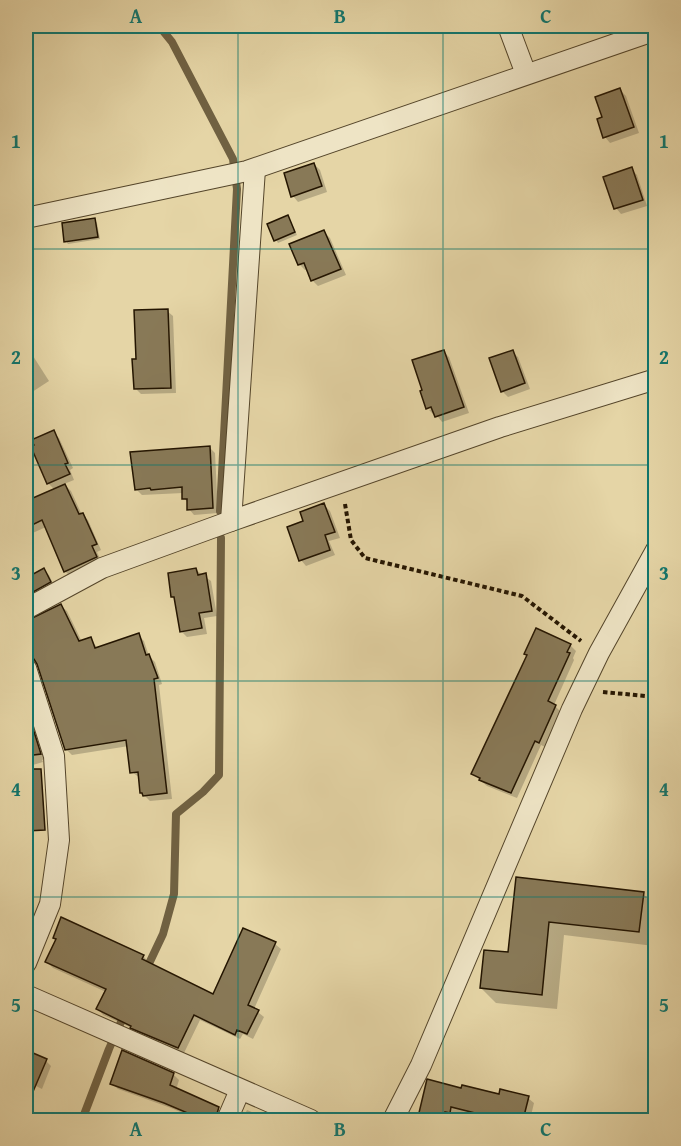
<svg xmlns="http://www.w3.org/2000/svg" width="681" height="1146" viewBox="0 0 681 1146" font-family="'Gentium Book Plus',serif">
<style>
.shadow{fill:#0003}
.lines{fill:none;stroke-linecap:round;stroke-linejoin:round}
.stream{stroke:#706142;stroke-width:8}
.building{fill:#887957;stroke:#241501;stroke-width:1.5}
.minor-casing{stroke:#54452a;stroke-width:22}
.path{stroke:#241501;stroke-width:4;stroke-dasharray:4.5 3;stroke-linecap:butt}
.minor{stroke:#eee4c5;stroke-width:20}
.grid{fill:none;stroke:#0f766e;stroke-width:1.5;stroke-opacity:0.55}
.neatline{fill:none;stroke:#0f766e;stroke-width:2}
.grid-label{font-size:20px;text-anchor:middle;font-weight:bold;fill:#0f766e}
</style>
<rect width="100%" height="100%" fill="#e5d5a6"/>
<filter id="stains"><feTurbulence type="fractalNoise" baseFrequency=".00333" numOctaves="4"/><feColorMatrix values="0 0 0 0 .2 0 0 0 0 .09 0 0 0 0 .02 0 0 0 .5 -.17"/></filter>
<radialGradient id="worn" r=".72"><stop offset=".6" stop-color="#630" stop-opacity="0"/><stop offset="1" stop-color="#630" stop-opacity=".3"/></radialGradient>
<!-- shadow -->
<g class="shadow">
<polygon points="26,26 45,26 26,39"/>
<polygon points="620,90 626,96 639,133 610,143 605,137 604,118"/>
<polygon points="314,164 320,170 327,192 298,202 293,196"/>
<polygon points="631,169 637,175 647,206 621,214 616,208"/>
<polygon points="288,216 297,235 278,243 268,225"/>
<polygon points="95,220 97,223 100,239 68,244 66,241"/>
<polygon points="324,232 330,238 346,275 318,286 313,281 308,269 305,270 299,264"/>
<polygon points="167,311 173,316 176,393 141,394 135,388"/>
<polygon points="26,345 49,381 26,396"/>
<polygon points="443,351 449,357 469,413 442,422 435,413 433,414 429,410 439,406 427,408"/>
<polygon points="512,352 518,357 530,389 508,397 502,391"/>
<polygon points="53,432 59,438 73,468 70,470 74,480 64,484 71,491 82,515 88,520 101,550 97,552 102,563 71,577 65,571 46,527 26,536 26,503 55,490 48,483"/>
<polygon points="209,447 215,453 218,513 194,515 189,509 188,503 184,498 183,493 142,495 136,489"/>
<polygon points="324,505 330,511 340,538 329,541 335,555 306,566 301,560 305,522"/>
<polygon points="43,570 49,575 55,588 26,604 26,580"/>
<polygon points="196,570 211,581 217,616 204,618 207,634 187,637 181,631 176,599 173,596"/>
<polygon points="61,606 67,611 82,642 91,639 98,649 138,635 144,641 149,656 155,662 162,684 159,685 172,799 150,801 141,792 140,778 132,772 129,746 72,755 66,749 36,662 26,664 26,634 28,633 26,626"/>
<polygon points="570,645 576,651 573,658 574,660 554,705 561,712 545,747 541,745 517,798 487,786 473,774 528,656"/>
<polygon points="26,696 45,759 42,760 43,762 26,767"/>
<polygon points="518,879 643,894 656,906 654,946 564,935 557,1009 496,1003 481,988 510,954"/>
<polygon points="26,891 29,895 32,925 26,926"/>
<polygon points="54,937 143,956 149,962 148,964 214,996 275,944 281,949 254,1009 264,1017 253,1039 243,1034 240,1039 200,1020 184,1053 138,1033 134,1029 103,1015 98,1009 106,992 53,968 47,962 57,940"/>
<polygon points="26,1052 46,1061 51,1066 42,1089 26,1081"/>
<polygon points="173,1074 179,1080 176,1090 218,1109 224,1114 222,1120 199,1120 171,1108 118,1089 112,1083"/>
<polygon points="462,1089 500,1096 528,1098 534,1103 530,1120 490,1120 457,1112 455,1118 450,1116 449,1120 424,1120 420,1116"/>
<polygon points="247,1110 269,1119 270,1120 242,1120"/>
</g>
<g class="lines">
<!-- stream -->
<g class="stream">
<polyline points="159,26 172,42 233,159 237,189 220,511"/>
<polyline points="146,970 163,934 174,894 176,814 203,792 219,775 221,538"/>
<polyline points="82,1120 109,1049 125,1013"/>
</g>
</g>
<!-- building -->
<g class="building">
<polygon points="620,88 634,127 603,138 597,119 602,117 595,97"/>
<polygon points="314,163 322,186 291,197 284,173"/>
<polygon points="632,167 643,200 614,209 603,177"/>
<polygon points="288,215 295,232 274,241 267,224"/>
<polygon points="95,218 98,237 64,242 62,223"/>
<polygon points="324,230 341,269 311,281 304,263 298,265 289,244"/>
<polygon points="168,309 171,388 134,389 132,359 136,359 134,310"/>
<polygon points="444,350 464,407 435,417 431,407 426,409 420,391 422,390 412,360"/>
<polygon points="513,350 525,383 501,392 489,358"/>
<polygon points="54,430 68,463 65,464 70,474 47,484 31,447 34,445 31,440"/>
<polygon points="210,446 213,508 187,510 187,499 182,499 182,487 151,490 150,488 135,490 130,452"/>
<polygon points="65,484 79,514 83,513 97,544 92,546 97,557 64,572 42,520 26,528 26,501"/>
<polygon points="324,503 335,532 325,535 330,550 299,561 287,527 303,521 300,512"/>
<polygon points="44,568 51,582 26,596 26,578"/>
<polygon points="196,568 198,575 206,573 212,611 199,613 202,628 180,632 174,597 171,597 168,573"/>
<polygon points="61,604 79,641 91,637 95,648 139,633 146,655 149,654 158,678 154,679 167,793 143,796 142,793 140,793 138,772 130,773 126,740 65,750 37,664 34,659 26,656 26,621"/>
<polygon points="536,628 571,644 567,652 570,653 548,701 556,705 539,743 535,741 511,793 479,780 480,778 471,774 527,655 524,654"/>
<polygon points="26,706 41,754 26,756"/>
<polygon points="26,769 41,769 45,830 26,831"/>
<polygon points="516,877 644,892 639,932 549,922 542,995 480,988 484,950 508,952"/>
<polygon points="61,917 144,955 142,959 213,994 243,928 276,942 248,1005 259,1010 247,1034 237,1030 235,1035 194,1015 178,1048 130,1028 131,1026 96,1009 106,989 45,962 56,939 53,938"/>
<polygon points="26,1050 47,1059 26,1108"/>
<polygon points="122,1050 174,1073 170,1085 219,1107 215,1120 204,1120 164,1103 110,1084"/>
<polygon points="427,1079 461,1088 462,1085 499,1094 500,1089 529,1096 523,1120 503,1120 451,1107 450,1113 445,1112 443,1120 432,1120 418,1117"/>
</g>
<g class="lines">
<defs>
<g id="minor">
<polyline points="508,26 526,74"/>
<polyline points="26,218 247,171 656,30"/>
<polyline points="231,521 255,169"/>
<polyline points="26,609 102,568 231,521 500,427 656,379"/>
<polyline points="26,668 54,756 59,840 50,904 26,963"/>
<polyline points="26,995 311,1120"/>
<polyline points="227,1120 240,1090"/>
<polyline points="393,1120 421,1065 572,709 599,653 656,550"/>
</g>
</defs>
<!-- minor casing -->
<use href="#minor" class="minor-casing"/>
<!-- path -->
<g class="path">
<polyline points="345,504 351,540 365,558 522,596 581,641"/>
<polyline points="603,692 656,697"/>
</g>
<!-- minor -->
<use href="#minor" class="minor"/>
</g>
<!-- grid -->
<path class="grid" d="M238 26V1120M443 26V1120M26 249H656M26 465H656M26 681H656M26 897H656"/>
<!-- margin -->
<rect width="681" height="1146" fill="none" stroke="#e5d5a6" stroke-width="66"/>
<rect x="33" y="33" width="615" height="1080" class="neatline"/>
<g class="grid-label">
<text x="136" y="23">A</text>
<text x="340" y="23">B</text>
<text x="546" y="23">C</text>
<text x="16" y="148">1</text>
<text x="664" y="148">1</text>
<text x="16" y="364">2</text>
<text x="664" y="364">2</text>
<text x="16" y="580">3</text>
<text x="664" y="580">3</text>
<text x="16" y="796">4</text>
<text x="664" y="796">4</text>
<text x="16" y="1012">5</text>
<text x="664" y="1012">5</text>
<text x="136" y="1136">A</text>
<text x="340" y="1136">B</text>
<text x="546" y="1136">C</text>
</g>
<rect width="100%" height="100%" filter="url(#stains)"/>
<rect width="100%" height="100%" fill="url(#worn)"/>
</svg>
